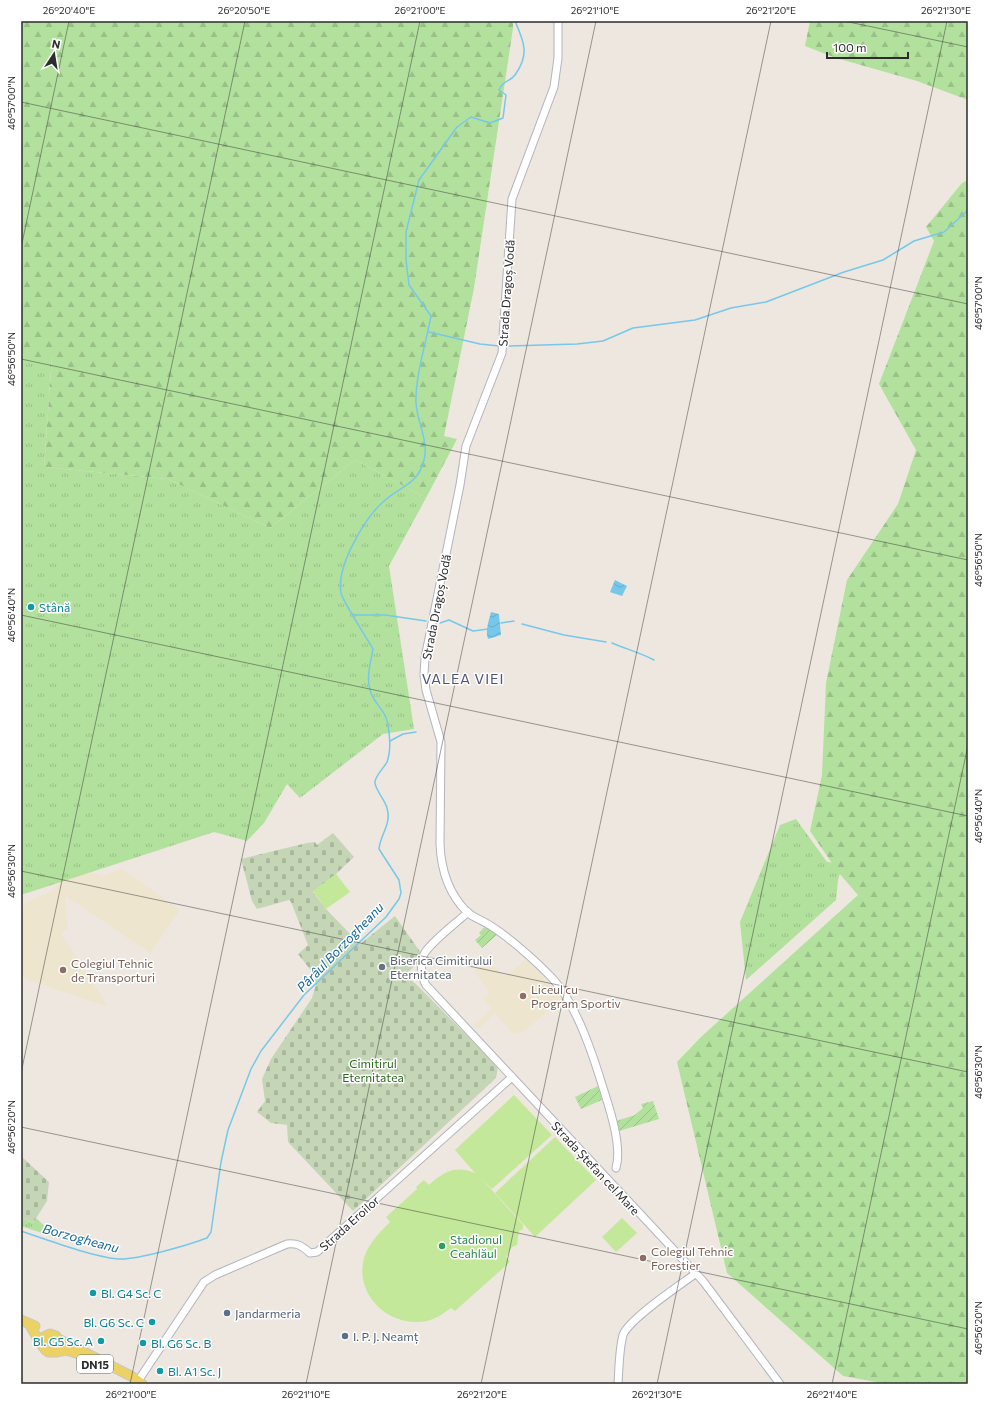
<svg xmlns="http://www.w3.org/2000/svg" width="989" height="1405" viewBox="0 0 989 1405" font-family="Commissioner,sans-serif">
<style>
.education{fill:#eee5cf}
.grass{fill:url(#grass-tufts)}
.forest{fill:url(#forest-firs)}
.cemetery{fill:url(#cemetery-stones)}
.garden{fill:url(#garden-furrows)}
.pitch{fill:#c4e899}
.water{fill:url(#water-waves)}
.lines{fill:none;stroke-linecap:round;stroke-linejoin:round}
.stream{stroke:#76c8eb;stroke-width:1.5}
.tertiary-casing{stroke:#b2b4bf;stroke-width:9}
.primary-casing{stroke:#c8c8c8;stroke-width:11}
.tertiary{stroke:#fff;stroke-width:7}
.primary{stroke:#ecd164;stroke-width:9}
.ticks{fill:none;stroke:#2c2c2c;stroke-width:1;stroke-opacity:0.45}
.culture-dot{fill:#0f9aa8;stroke:#fff;stroke-width:1.5}
.worship-dot{fill:#6b7280;stroke:#fff;stroke-width:1.5}
.education-dot{fill:#8d6e63;stroke:#fff;stroke-width:1.5}
.leisure-dot{fill:#2e9e5b;stroke:#fff;stroke-width:1.5}
.service-dot{fill:#5c6f8a;stroke:#fff;stroke-width:1.5}
.labels{text-anchor:middle;dominant-baseline:central;stroke-width:3;stroke-linejoin:round;paint-order:stroke}
.shield{fill:#fff;stroke:#6b6b6b;stroke-width:1}
.shield-label{font-size:11px;font-weight:bold;fill:#2c2c2c}
.street-label{font-size:12px;fill:#2c2c2c;stroke:#fff}
.culture-label{font-size:12px;fill:#0d838f;stroke:#fff;text-anchor:start}
.worship-label{font-size:12px;fill:#5b616d;stroke:#fff;text-anchor:start}
.education-label{font-size:12px;fill:#785e54;stroke:#fff;text-anchor:start}
.park-label{font-size:12px;fill:#2a671d;stroke:#fff}
.leisure-label{font-size:12px;fill:#27864d;stroke:#fff;text-anchor:start}
.service-label{font-size:12px;fill:#4e5e75;stroke:#fff;text-anchor:start}
.water-label{font-size:13px;font-style:italic;fill:#126699;stroke:#fff}
.quarter-label{font-size:14px;letter-spacing:1px;fill:#4d547b;stroke:#fff}
.neatline{fill:none;stroke:#2c2c2c;stroke-width:1.5}
.ticks-label{font-size:10px;text-anchor:middle;fill:#2c2c2c}
</style>
<defs>
<pattern id="grass-tufts" width="24" height="20" patternUnits="userSpaceOnUse"><rect width="24" height="20" fill="#b2e19d"/><path d="M3 7l-1-3M5 7V3M7 7l1-3M15 17l-1-3M17 17v-4M19 17l1-3" fill="none" stroke="#99c187"/></pattern>
<pattern id="forest-firs" width="22" height="20" patternUnits="userSpaceOnUse"><rect width="22" height="20" fill="#b2e19d"/><path d="M5 1l3.5 6h-7zM16 11l3.5 6h-7z" fill="#99c187"/></pattern>
<pattern id="cemetery-stones" width="16" height="16" patternUnits="userSpaceOnUse"><rect width="16" height="16" fill="#c5d6b6"/><path d="M2 7V4a2 2 0 0 1 4 0v3zM10 15v-3a2 2 0 0 1 4 0v3z" fill="#a9b89d"/></pattern>
<pattern id="garden-furrows" width="10" height="10" patternUnits="userSpaceOnUse"><rect width="10" height="10" fill="#b2e19d"/><path d="M-1 1l2-2M0 10L10 0M9 11l2-2" fill="none" stroke="#99c187"/></pattern>
<pattern id="water-waves" width="16" height="10" patternUnits="userSpaceOnUse"><rect width="16" height="10" fill="#76c8eb"/><path d="M0 5q4-4 8 0t8 0" fill="none" stroke="#66acca"/></pattern>
</defs>
<rect width="100%" height="100%" fill="#ede7df"/>
<!-- education -->
<g class="education">
<polygon points="80,869 103,876 122,869 180,910 150,953 67,897 65,899 68,928 61,933 107,1005 105,1006 21,977 21,905 52,891 70,872"/>
<polygon points="488,960 505,977 524,961 530,960 562,1000 523,1032 512,1033 495,1013 478,1029 474,1025 492,1009 483,999 490,993 474,971"/>
</g>
<!-- grass -->
<g class="grass">
<polygon points="21,340 52,356 44,467 168,479 270,528 355,460 426,498 389,566 414,729 383,734 300,798 287,784 264,823 247,841 214,832 21,895"/>
<polygon points="796,819 827,862 842,863 842,867 838,880 836,900 746,980 740,922 780,825"/>
<polygon points="21,1217 33,1223 36,1218 57,1238 21,1226"/>
</g>
<!-- forest -->
<g class="forest">
<polygon points="21,21 513,21 513,28 474,288 444,436 457,439 426,498 355,460 270,528 168,479 44,467 52,357 21,358"/>
<polygon points="810,21 968,21 968,100 917,81 836,58 805,46"/>
<polygon points="968,180 968,1384 887,1384 843,1376 727,1273 677,1062 701,1037 858,895 838,872 810,831 822,775 826,683 847,580 898,504 916,450 879,384 934,241 926,227 962,183"/>
</g>
<!-- cemetery -->
<g class="cemetery">
<polygon points="333,833 354,857 336,874 313,892 326,909 360,944 395,916 421,953 421,960 405,975 418,986 498,1067 496,1078 353,1211 288,1142 287,1125 271,1123 257,1112 265,1101 262,1079 271,1059 312,998 316,985 313,973 298,954 308,945 291,902 289,900 257,909 252,901 241,859 307,843 315,842 317,845"/>
<polygon points="21,1156 49,1182 47,1201 33,1223 21,1217"/>
</g>
<!-- garden -->
<g class="garden">
<polygon points="486,925 498,934 482,948 475,940 481,935 479,933"/>
<polygon points="598,1086 602,1100 581,1109 575,1097"/>
<polygon points="653,1101 659,1119 619,1131 616,1121 635,1115 643,1108 641,1104"/>
</g>
<!-- pitch -->
<g class="pitch">
<polygon points="336,874 350,892 326,909 313,891"/>
<path d="M514 1095 552 1135 492 1189 482 1179 523 1225V1229L519 1231 517 1245 512 1247 506 1257 510 1262 455 1311 451 1308C444 1313 436 1319 427 1321 392 1328 357 1299 363 1263 366 1246 378 1234 390 1222L386 1217 417 1189 416 1187 424 1180 429 1185C444 1171 456 1165 475 1173L455 1150Z"/>
<polygon points="555,1137 596,1180 535,1237 495,1193"/>
<polygon points="622,1218 637,1233 616,1252 602,1237"/>
</g>
<!-- water -->
<g class="water">
<polygon points="615,580 627,586 622,596 610,592"/>
<path d="M491 612 499 614 501 635 488 639C485 631 489 620 491 612Z"/>
</g>
<g class="lines">
<!-- stream -->
<g class="stream">
<polyline points="429,332 480,344 499,346"/>
<polyline points="509,346 577,344 603,341 633,328 695,320 731,308 766,302 844,272 883,260 914,241 944,232 968,210"/>
<polyline points="354,615 385,615 426,621"/>
<polyline points="440,623 449,620 473,631 488,629"/>
<polyline points="501,623 514,621"/>
<polyline points="522,624 564,635 606,642"/>
<path d="M612 643C626 649 641 653 654 660"/>
<polyline points="390,741 403,734 416,732"/>
<path d="M21 1231C48 1240 90 1256 118 1259 138 1260 188 1245 207 1238L211 1232 221 1162 228 1130 251 1069 261 1051 304 995 386 917 399 899 401 893 399 880 379 849C380 835 392 824 387 808 385 800 376 791 375 783 374 777 384 768 387 762 391 751 390 737 388 726 387 714 380 709 374 699 364 683 370 666 373 649 367 638 343 602 341 593 336 567 364 519 383 502 400 486 418 485 424 460 429 441 417 422 416 403 415 377 426 343 431 316L409 285 406 260V232L419 180 457 127 471 117 490 123 503 118 506 95 499 90C503 80 510 82 515 75 530 54 524 42 515 21"/>
</g>
<defs>
<g id="tertiary">
<path d="M558 21V58L554 87 512 199 502 353 466 446 460 485 425 658 424 675 426 690 441 742 440 844C441 870 448 893 467 912 474 918 484 921 491 926 510 938 537 962 553 979 577 1005 594 1058 604 1091 611 1113 622 1147 616 1168"/>
<path d="M468 912C454 925 437 937 426 951 419 960 421 976 426 985L703 1281 780 1384"/>
<path d="M136 1384 204 1282 215 1275 287 1244C298 1243 302 1246 310 1253L317 1252 512 1077"/>
<path d="M618 1384C619 1369 619 1350 623 1335 629 1319 680 1285 695 1274"/>
</g>
<g id="primary">
<polyline points="21,1320 35,1326"/>
<path d="M29 1324C35 1332 41 1348 48 1352H56L59 1348 60 1342 56 1336 50 1334 44 1337 42 1344"/>
<polyline points="60,1340 131,1376 142,1384"/>
<polyline points="56,1352 66,1350 76,1353"/>
</g>
</defs>
<!-- tertiary casing -->
<use href="#tertiary" class="tertiary-casing"/>
<!-- primary casing -->
<use href="#primary" class="primary-casing"/>
<!-- tertiary -->
<use href="#tertiary" class="tertiary"/>
<!-- primary -->
<use href="#primary" class="primary"/>
</g>
<!-- ticks -->
<path class="ticks" d="M844 21 968 47M21 102 968 304M21 248 69 21M21 359 968 560M21 615 968 816M21 871 968 1072M21 1073 245 21M21 1127 968 1329M21 1383 23 1384M130 1384 420 21M306 1384 596 21M481 1384 771 21M657 1384 947 21M832 1384 968 745"/>
<!-- markers -->
<g class="culture-dot">
<circle cx="31" cy="607" r="4"/>
<circle cx="93" cy="1293" r="4"/>
<circle cx="152" cy="1322" r="4"/>
<circle cx="101" cy="1341" r="4"/>
<circle cx="143" cy="1343" r="4"/>
<circle cx="160" cy="1371" r="4"/>
</g>
<circle class="worship-dot" cx="382" cy="967" r="4"/>
<g class="education-dot">
<circle cx="63" cy="970" r="4"/>
<circle cx="523" cy="996" r="4"/>
<circle cx="643" cy="1258" r="4"/>
</g>
<circle class="leisure-dot" cx="442" cy="1246" r="4"/>
<g class="service-dot">
<circle cx="227" cy="1313" r="4"/>
<circle cx="345" cy="1336" r="4"/>
</g>
<g class="labels">
<!-- shield labels -->
<rect class="shield" x="77" y="1355" width="36" height="18" rx="3"/>
<g class="shield-label">
<text x="95" y="1364">DN15</text>
</g>
<!-- street labels -->
<g class="street-label">
<text transform="translate(506 293) rotate(-86)">Strada Dragoș Vodă</text>
<text transform="translate(436 607) rotate(-79)">Strada Dragoș Vodă</text>
<text transform="translate(596 1168) rotate(47)">Strada Ștefan cel Mare</text>
<text transform="translate(349 1223) rotate(-42)">Strada Eroilor</text>
</g>
<!-- culture labels -->
<g class="culture-label">
<text x="39" y="607">Stână</text>
<text x="101" y="1293">Bl. G4 Sc. C</text>
<text x="144" y="1322" text-anchor="end">Bl. G6 Sc. C</text>
<text x="93" y="1341" text-anchor="end">Bl. G5 Sc. A</text>
<text x="151" y="1343">Bl. G6 Sc. B</text>
<text x="168" y="1371">Bl. A1 Sc. J</text>
</g>
<!-- worship labels -->
<g class="worship-label">
<text x="390" y="960">Biserica Cimitirului<tspan x="390" dy="14">Eternitatea</tspan></text>
</g>
<!-- education labels -->
<g class="education-label">
<text x="71" y="963">Colegiul Tehnic<tspan x="71" dy="14">de Transporturi</tspan></text>
<text x="531" y="989">Liceul cu<tspan x="531" dy="14">Program Sportiv</tspan></text>
<text x="651" y="1251">Colegiul Tehnic<tspan x="651" dy="14">Forestier</tspan></text>
</g>
<!-- park labels -->
<g class="park-label">
<text x="373" y="1063">Cimitirul<tspan x="373" dy="14">Eternitatea</tspan></text>
</g>
<!-- leisure labels -->
<g class="leisure-label">
<text x="450" y="1239">Stadionul<tspan x="450" dy="14">Ceahlăul</tspan></text>
</g>
<!-- service labels -->
<g class="service-label">
<text x="235" y="1313">Jandarmeria</text>
<text x="353" y="1336">I. P. J. Neamț</text>
</g>
<!-- water labels -->
<g class="water-label">
<text transform="translate(340 947) rotate(-46)">Pârâul Borzogheanu</text>
<text transform="translate(81 1238) rotate(15)">Borzogheanu</text>
</g>
<!-- quarter labels -->
<g class="quarter-label">
<text x="463" y="678">VALEA VIEI</text>
</g>
</g>
<!-- border -->
<rect width="989" height="1405" fill="none" stroke="#ffffff" stroke-width="44"/>
<!-- north arrow -->
<g transform="translate(54 54) rotate(12)" stroke="#ffffff" stroke-width="3" paint-order="stroke">
<path d="M0-3L7 15L0 10L-7 15Z" fill="#2c2c2c"/>
<text y="-6" font-size="11" font-weight="bold" text-anchor="middle" fill="#2c2c2c">N</text>
</g>
<!-- scale -->
<path d="M827 52v6h81v-6" fill="none" stroke="#2c2c2c" stroke-width="2"/>
<text x="833" y="52" font-size="12" fill="#2c2c2c" stroke="#ffffff" stroke-width="3" paint-order="stroke">100 m</text>
<rect x="22" y="22" width="945" height="1361" class="neatline"/>
<g class="ticks-label">
<text x="69" y="14">26°20'40"E</text>
<text x="244" y="14">26°20'50"E</text>
<text x="420" y="14">26°21'00"E</text>
<text x="595" y="14">26°21'10"E</text>
<text x="771" y="14">26°21'20"E</text>
<text x="946" y="14">26°21'30"E</text>
<text transform="translate(11 103) rotate(-90)" y="4">46°57'00"N</text>
<text transform="translate(978 303) rotate(-90)" y="4">46°57'00"N</text>
<text transform="translate(11 359) rotate(-90)" y="4">46°56'50"N</text>
<text transform="translate(978 560) rotate(-90)" y="4">46°56'50"N</text>
<text transform="translate(11 615) rotate(-90)" y="4">46°56'40"N</text>
<text transform="translate(978 816) rotate(-90)" y="4">46°56'40"N</text>
<text transform="translate(11 871) rotate(-90)" y="4">46°56'30"N</text>
<text transform="translate(978 1072) rotate(-90)" y="4">46°56'30"N</text>
<text transform="translate(11 1127) rotate(-90)" y="4">46°56'20"N</text>
<text transform="translate(978 1328) rotate(-90)" y="4">46°56'20"N</text>
<text x="131" y="1398">26°21'00"E</text>
<text x="306" y="1398">26°21'10"E</text>
<text x="482" y="1398">26°21'20"E</text>
<text x="657" y="1398">26°21'30"E</text>
<text x="832" y="1398">26°21'40"E</text>
</g>
</svg>
